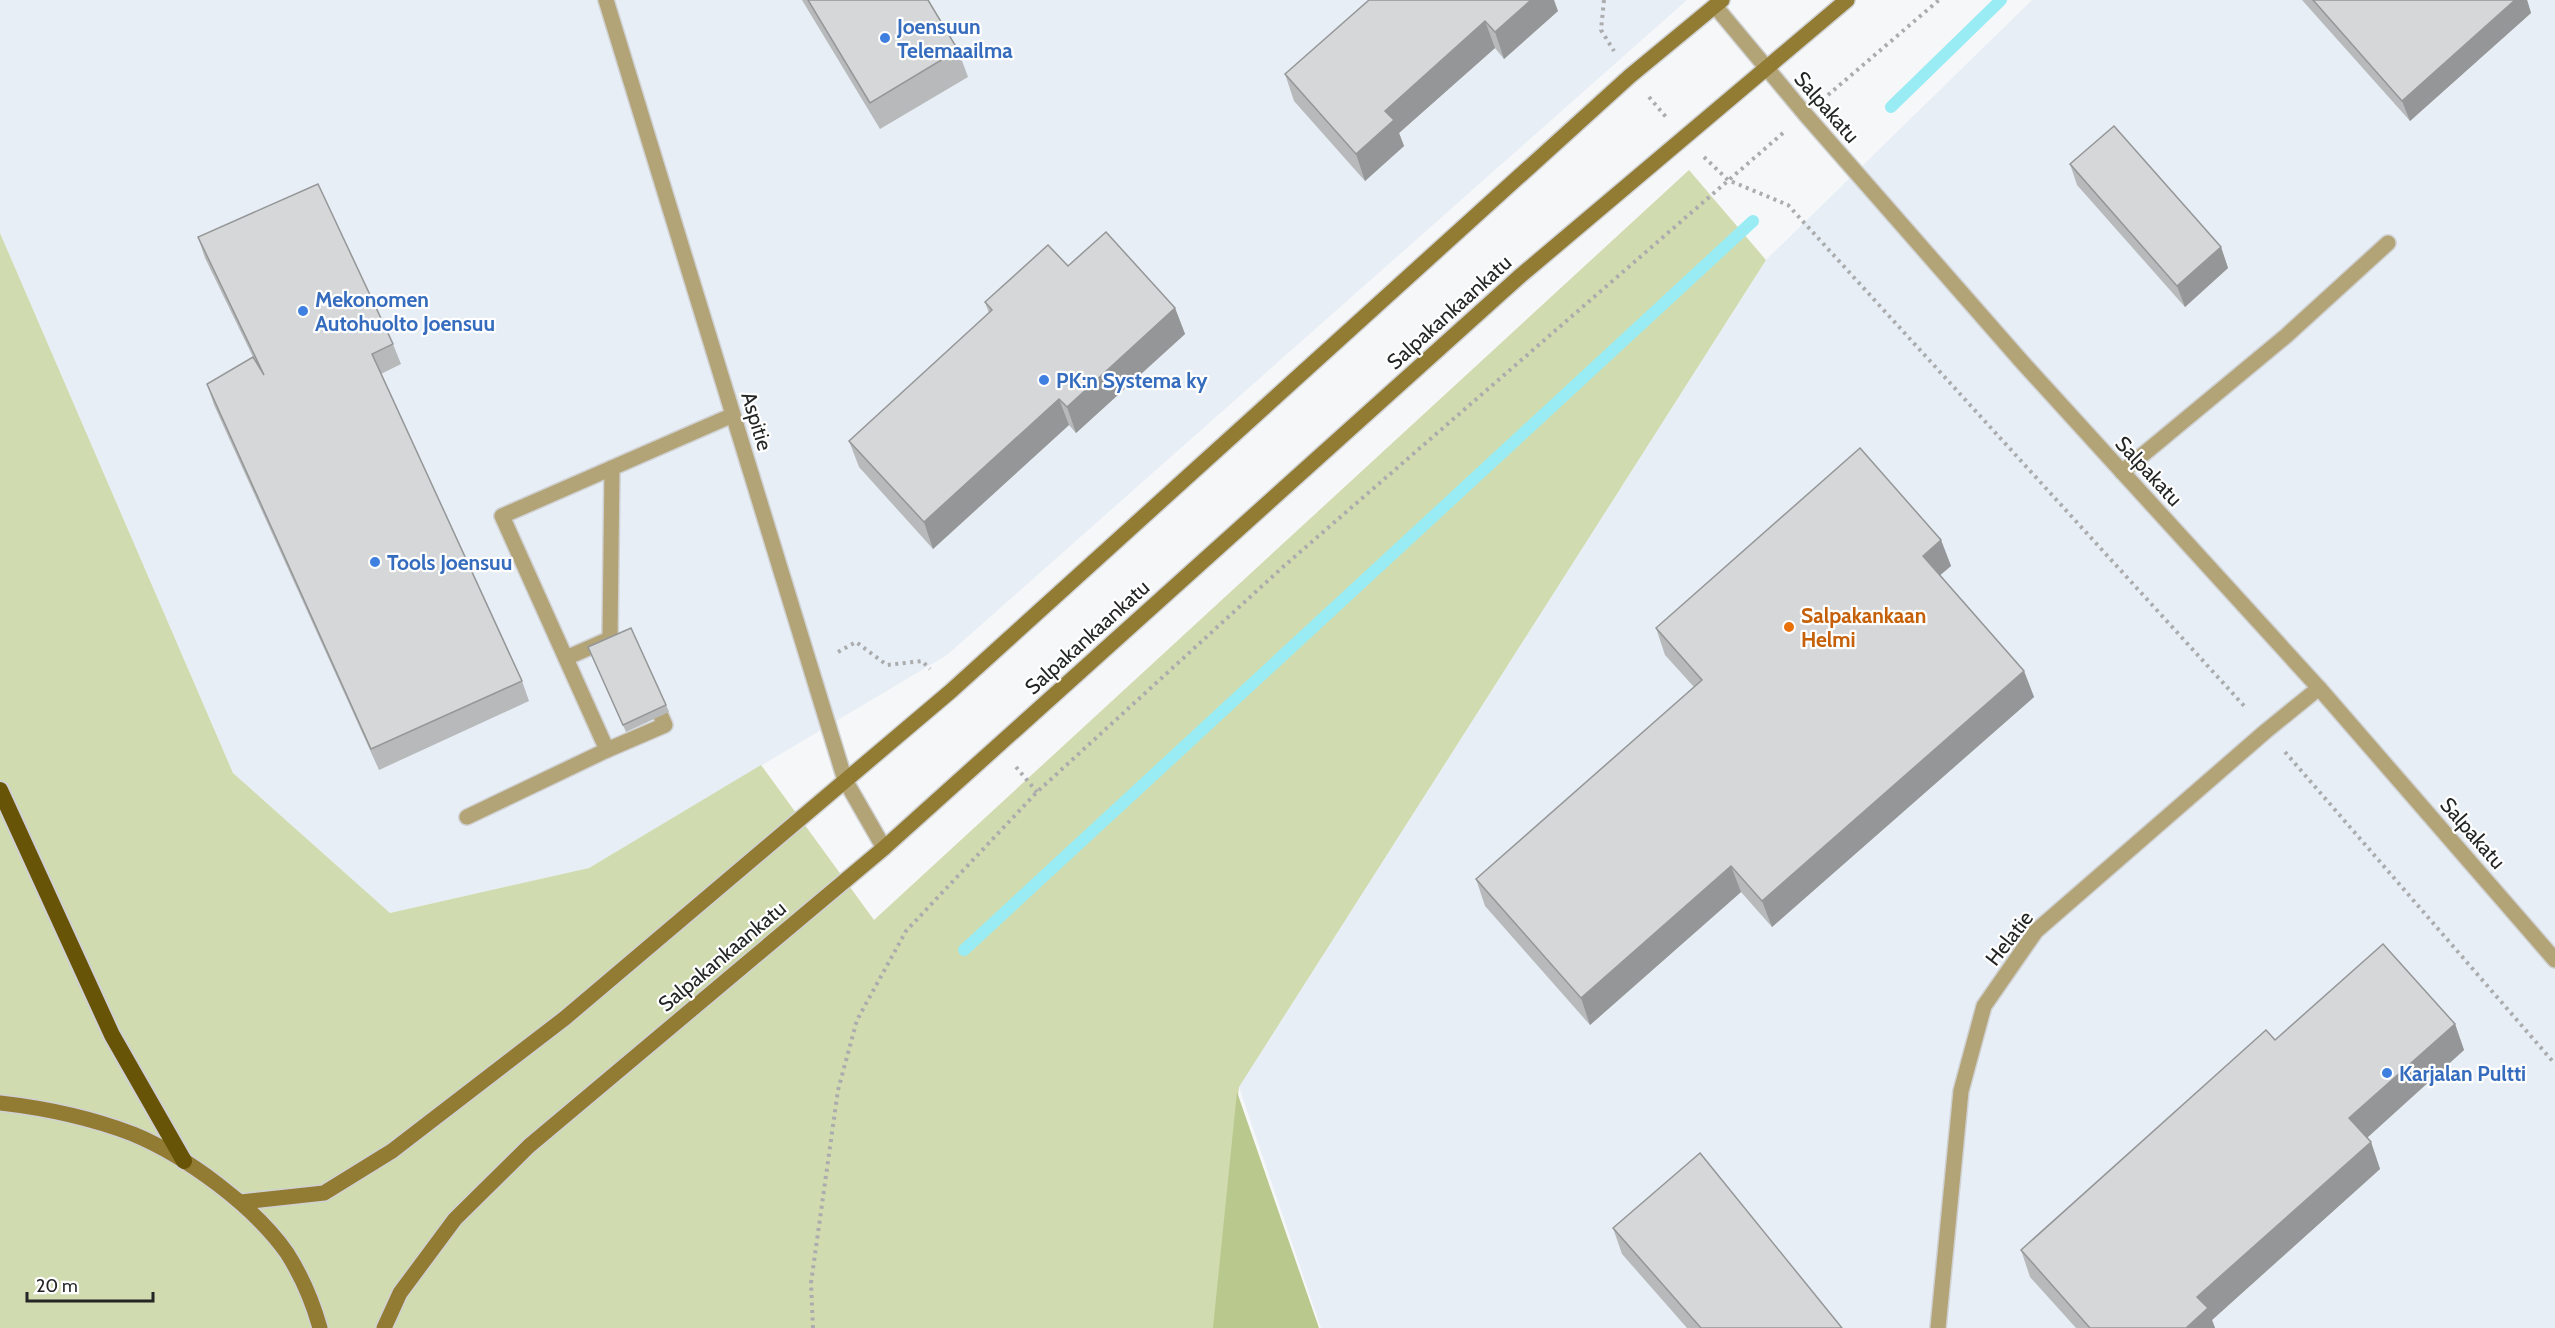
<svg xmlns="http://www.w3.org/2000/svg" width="2555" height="1328" viewBox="0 0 2555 1328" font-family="Cabin,sans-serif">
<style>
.built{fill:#e7eef6}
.green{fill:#d0dbaf}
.forest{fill:#b9c88c}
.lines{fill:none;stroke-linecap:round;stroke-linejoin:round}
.stream{stroke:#99ecf4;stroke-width:12}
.service-casing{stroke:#d0d1d3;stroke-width:18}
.minor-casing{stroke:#d0d1d3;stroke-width:18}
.secondary-casing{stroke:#d0d1d3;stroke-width:18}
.trunk-casing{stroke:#d0d1d3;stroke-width:20}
.path{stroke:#abacad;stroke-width:4;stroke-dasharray:3 4.5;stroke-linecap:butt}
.service{stroke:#b3a477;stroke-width:15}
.minor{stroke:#b3a477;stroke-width:15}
.secondary{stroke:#927b32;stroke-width:15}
.trunk{stroke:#685406;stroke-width:16}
.wall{fill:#b7b9ba}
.shaded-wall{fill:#959697}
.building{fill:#d5d7d8;stroke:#959697;stroke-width:1.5}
.shop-dot{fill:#3f7fe0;stroke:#fff;stroke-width:2}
.food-dot{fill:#e8710a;stroke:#fff;stroke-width:2}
.labels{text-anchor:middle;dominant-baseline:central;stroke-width:4.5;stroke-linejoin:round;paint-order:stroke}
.shop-label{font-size:21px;font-weight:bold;fill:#366cbe;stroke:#fff;text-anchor:start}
.street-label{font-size:21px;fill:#242525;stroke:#fff}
.food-label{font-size:21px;font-weight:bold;fill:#c56008;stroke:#fff;text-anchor:start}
</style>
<rect width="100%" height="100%" fill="#f6f7f9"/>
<!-- built -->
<g class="built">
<polygon points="0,0 1687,0 947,655 589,868 390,913 233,773 0,233"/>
<polygon points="2032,0 2555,0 2555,1328 1321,1328 1239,1087 1766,260"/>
</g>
<!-- green -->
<polygon class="green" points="1689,170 1766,260 1239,1087 1214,1328 0,1328 0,233 233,773 390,913 589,868 761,765 874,920"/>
<!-- forest -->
<polygon class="forest" points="1237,1092 1319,1328 1213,1328"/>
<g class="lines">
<!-- stream -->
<g class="stream">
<polyline points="1891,107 2001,0"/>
<polyline points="964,950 1753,221"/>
</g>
<defs>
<g id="service">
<polyline points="2122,472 2286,336 2388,243"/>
<polyline points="610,638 612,468"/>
<polyline points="566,658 607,640"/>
<polyline points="607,750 665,725 653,698"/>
<polyline points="467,817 607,750 502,516 733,415"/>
</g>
<g id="minor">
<polyline points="606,0 845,780 884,848"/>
<polyline points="1715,6 1805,114 2023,363 2319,688 2555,960"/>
<polyline points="1938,1328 1961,1091 1984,1006 2036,931 2266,731 2319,688"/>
</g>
<g id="secondary">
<path d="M0 1103C44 1108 91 1118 133 1134 186 1156 254 1206 287 1253 301 1275 313 1303 320 1328"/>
<polyline points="241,1202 324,1193 392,1151 565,1018 951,691 1630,76 1722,0"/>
<polyline points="384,1328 400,1293 455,1219 529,1146 884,848 1519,277 1847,0"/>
</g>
<polyline id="trunk" points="0,790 112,1035 184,1161"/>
</defs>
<!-- service casing -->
<use href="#service" class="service-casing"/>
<!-- minor casing -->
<use href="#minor" class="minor-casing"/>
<!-- secondary casing -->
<use href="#secondary" class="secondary-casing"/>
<!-- trunk casing -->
<use href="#trunk" class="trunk-casing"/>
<!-- path -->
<g class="path">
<polyline points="1604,0 1601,30 1614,51"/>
<polyline points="1828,95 1939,0"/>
<polyline points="1649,97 1666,117"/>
<polyline points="1704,157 1728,180 1788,205 2246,708"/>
<polyline points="838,652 856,642 887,665 922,661 930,669"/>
<polyline points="2285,752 2555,1064"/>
<polyline points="1016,767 1037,792"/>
<polyline points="813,1328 811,1283 838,1090 857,1020 906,931 1037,792 1284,566 1783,133"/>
</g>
<!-- service -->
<use href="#service" class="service"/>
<!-- minor -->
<use href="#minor" class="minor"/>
<!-- secondary -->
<use href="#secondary" class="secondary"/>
<!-- trunk -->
<use href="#trunk" class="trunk"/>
</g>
<!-- wall -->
<g class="wall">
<polygon points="802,0 928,0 958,50 968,77 880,129"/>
<polygon points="1369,0 1558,11 1504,59 1495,48 1399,133 1404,146 1365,181 1294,101 1285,74"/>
<polygon points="2302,0 2527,0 2531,13 2410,121"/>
<polygon points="2070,164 2221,247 2228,268 2185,307 2077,185"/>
<polygon points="198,237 393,344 401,364 381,374 522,681 529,701 379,770 214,405 207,384 253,357 205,258"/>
<polygon points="1068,266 1175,308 1185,334 1076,433 1069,425 933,549 859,467 849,441 989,313 985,302"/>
<polygon points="1941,540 1951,566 1940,575 2024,671 2034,697 1772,927 1741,892 1590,1025 1485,906 1476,879 1694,687 1665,655 1656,628"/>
<polygon points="588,647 666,705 669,712 626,732"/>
<polygon points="2455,1024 2464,1050 2367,1138 2371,1142 2380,1169 2212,1320 2215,1328 2076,1328 2030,1277 2021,1250"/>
<polygon points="1613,1228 1842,1328 1687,1328 1622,1254"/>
</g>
<!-- shaded-wall -->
<g class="shaded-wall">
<polygon points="1531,0 1554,0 1558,11 1504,59 1495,32"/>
<polygon points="2515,0 2527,0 2531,13 2410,121 2402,101"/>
<polygon points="1485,21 1495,48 1399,133 1404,146 1365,181 1356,154 1385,111"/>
<polygon points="2221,247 2228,268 2185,307 2177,286"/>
<polygon points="1175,308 1185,334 1076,433 1067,407"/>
<polygon points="1059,399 1069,425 933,549 924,522"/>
<polygon points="1941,540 1951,566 1932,582 1923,556"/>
<polygon points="2024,671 2034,697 1772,927 1762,901"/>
<polygon points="1731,866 1741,892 1590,1025 1581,998"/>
<polygon points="2455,1024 2464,1050 2359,1145 2349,1118"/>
<polygon points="2371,1142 2380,1169 2212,1320 2215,1328 2186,1328 2197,1297"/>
</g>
<!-- building -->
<g class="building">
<polygon points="808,0 928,0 958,50 870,103"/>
<polygon points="1369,0 1531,0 1495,32 1485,21 1385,111 1394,120 1356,154 1285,74"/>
<polygon points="2313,0 2515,0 2402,101"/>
<polygon points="2114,126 2221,247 2177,286 2070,164"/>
<polygon points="318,184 393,344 372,354 522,681 371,749 207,384 253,357 264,375 198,237"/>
<polygon points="1106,232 1175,308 1067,407 1059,399 924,522 849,441 992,310 985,302 1048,245 1068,266"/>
<polygon points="1860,448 1941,540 1923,556 2024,671 1762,901 1731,866 1581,998 1476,879 1702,680 1656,628"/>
<polygon points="631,628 666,705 623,725 588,647"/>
<polygon points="2383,944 2455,1024 2349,1118 2371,1142 2197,1297 2208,1308 2186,1328 2090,1328 2021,1250 2266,1030 2275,1040"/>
<polygon points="1700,1153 1842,1328 1701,1328 1613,1228"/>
</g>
<!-- markers -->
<g class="shop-dot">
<circle cx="885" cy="38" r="6"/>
<circle cx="303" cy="311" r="6"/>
<circle cx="1044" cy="380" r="6"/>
<circle cx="375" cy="562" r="6"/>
<circle cx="2387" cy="1073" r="6"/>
</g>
<circle class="food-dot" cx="1789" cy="627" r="6"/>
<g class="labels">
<!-- shop labels -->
<g class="shop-label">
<text x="897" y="26">Joensuun<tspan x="897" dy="24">Telemaailma</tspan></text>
<text x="315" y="299">Mekonomen<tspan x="315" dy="24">Autohuolto Joensuu</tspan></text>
<text x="1056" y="380">PK:n Systema ky</text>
<text x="387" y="562">Tools Joensuu</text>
<text x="2399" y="1073">Karjalan Pultti</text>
</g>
<!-- street labels -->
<g class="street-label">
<text transform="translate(1827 107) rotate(49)">Salpakatu</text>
<text transform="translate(1449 312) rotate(-42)">Salpakankaankatu</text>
<text transform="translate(757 421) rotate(73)">Aspitie</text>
<text transform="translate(2149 471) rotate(47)">Salpakatu</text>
<text transform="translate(1087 637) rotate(-42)">Salpakankaankatu</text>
<text transform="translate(2473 833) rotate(49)">Salpakatu</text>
<text transform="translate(2009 938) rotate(-52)">Helatie</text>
<text transform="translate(722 956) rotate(-40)">Salpakankaankatu</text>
</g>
<!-- food labels -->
<g class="food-label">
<text x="1801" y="615">Salpakankaan<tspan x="1801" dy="24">Helmi</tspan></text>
</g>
</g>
<!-- scale -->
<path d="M27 1292v9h126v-9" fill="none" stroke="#242525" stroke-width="3"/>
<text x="36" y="1292" font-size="18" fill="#242525" stroke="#ffffff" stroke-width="4.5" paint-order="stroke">20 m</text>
</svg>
